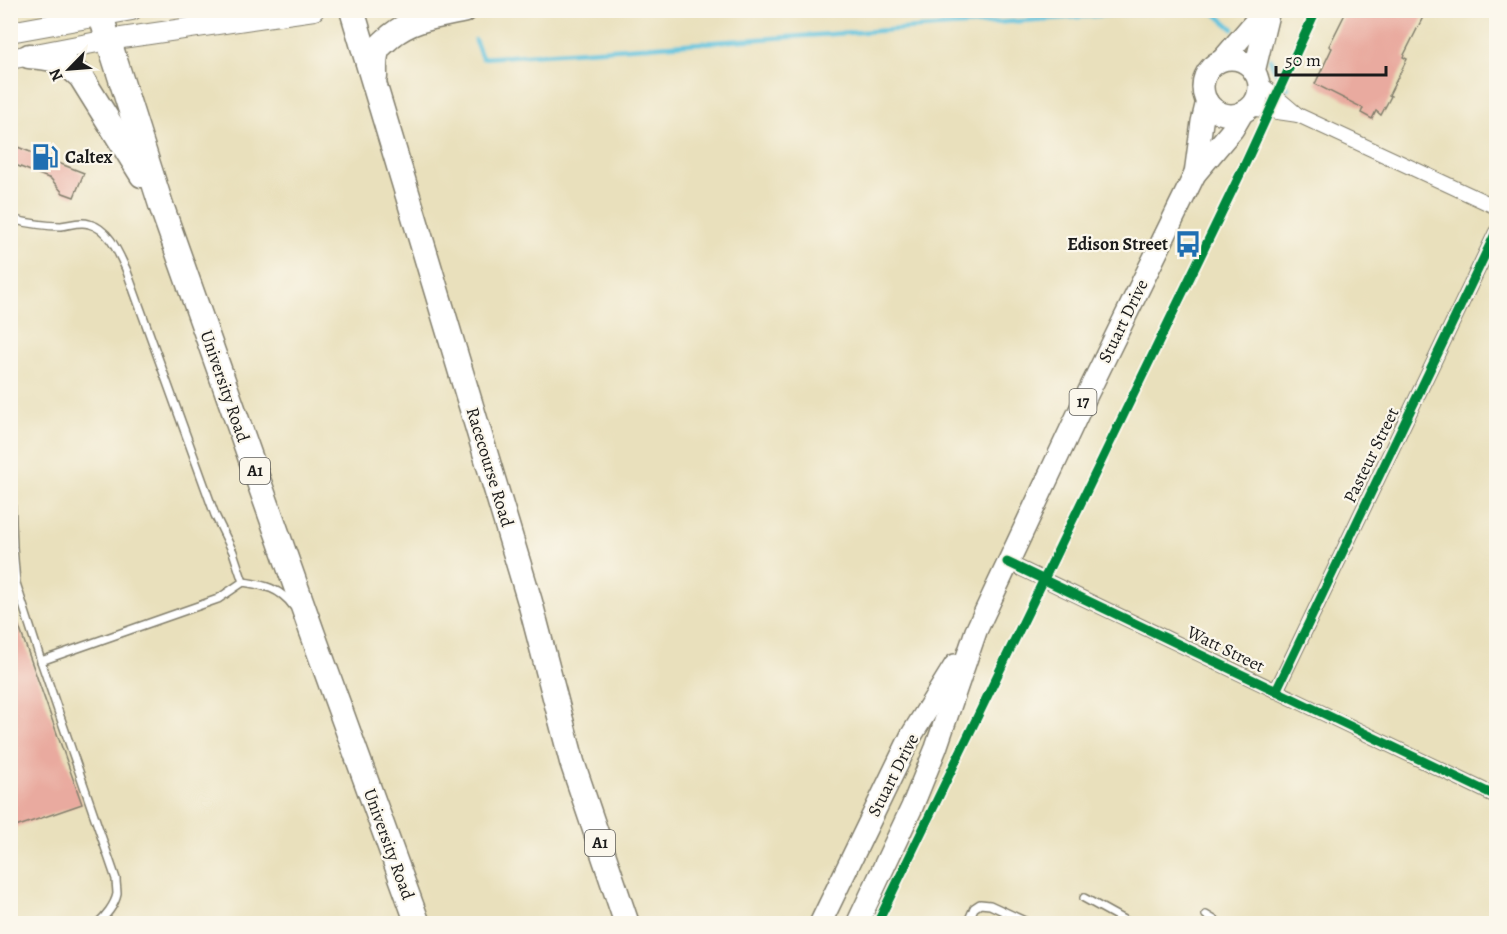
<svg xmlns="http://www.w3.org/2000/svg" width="1507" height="934" viewBox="0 0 1507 934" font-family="Alegreya,serif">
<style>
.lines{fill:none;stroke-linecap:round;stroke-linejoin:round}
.stream{stroke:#60c3de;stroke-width:4.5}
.building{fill:#e9aa9f}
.lane-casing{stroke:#827e6c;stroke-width:10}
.street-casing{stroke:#827e6c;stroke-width:16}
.secondary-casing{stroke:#827e6c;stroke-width:22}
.primary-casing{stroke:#827e6c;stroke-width:24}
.highway-casing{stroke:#827e6c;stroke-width:27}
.lane{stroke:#fff;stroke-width:7}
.street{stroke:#fff;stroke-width:14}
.secondary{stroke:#fff;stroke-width:20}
.primary{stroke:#fff;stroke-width:21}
.highway{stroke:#fff;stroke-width:24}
.cycleway-casing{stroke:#fbf7ec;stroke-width:13}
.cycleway{stroke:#00873e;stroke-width:9}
.labels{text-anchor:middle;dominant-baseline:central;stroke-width:4.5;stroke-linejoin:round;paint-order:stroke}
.shield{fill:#fbf7ec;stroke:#5f5e5a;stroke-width:1.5}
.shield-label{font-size:16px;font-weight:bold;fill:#1c1c1c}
.poi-label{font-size:18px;font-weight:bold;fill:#1c1c1c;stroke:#fbf7ec;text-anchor:start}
.street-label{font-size:18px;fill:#1c1c1c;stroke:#fbf7ec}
</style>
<rect width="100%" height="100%" fill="#fbf7ec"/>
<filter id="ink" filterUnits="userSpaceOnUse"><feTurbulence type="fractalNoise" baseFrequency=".0167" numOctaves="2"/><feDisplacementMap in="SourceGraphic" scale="12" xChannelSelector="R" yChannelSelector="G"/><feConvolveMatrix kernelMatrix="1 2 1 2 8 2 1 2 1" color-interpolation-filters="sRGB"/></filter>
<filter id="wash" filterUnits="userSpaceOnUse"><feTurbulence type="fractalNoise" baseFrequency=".008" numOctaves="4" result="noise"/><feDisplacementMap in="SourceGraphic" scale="24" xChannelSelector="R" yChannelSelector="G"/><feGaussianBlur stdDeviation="1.35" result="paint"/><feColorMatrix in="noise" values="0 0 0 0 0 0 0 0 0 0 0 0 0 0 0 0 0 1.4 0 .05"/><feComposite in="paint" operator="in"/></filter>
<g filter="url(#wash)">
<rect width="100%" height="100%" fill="#e9e0bc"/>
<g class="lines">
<!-- stream -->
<g class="stream">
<polyline points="1211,10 1233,29"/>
<polyline points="475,40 482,58 1180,10"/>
<path d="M1270 59C1274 71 1280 79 1288 88"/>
</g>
</g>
<g id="blocks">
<!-- building -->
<g class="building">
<polygon points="1347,10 1416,10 1424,15 1403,57 1407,59 1389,95 1391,96 1381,115 1376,111 1372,119 1361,113 1363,108 1315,84 1332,48 1329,46"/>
<polygon points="10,144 84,173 74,197 63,193 51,179 10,163"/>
<polygon points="10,607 12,607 82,804 10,829"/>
</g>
</g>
</g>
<g filter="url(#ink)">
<use href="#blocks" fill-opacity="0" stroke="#827e6c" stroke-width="1.5"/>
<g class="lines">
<defs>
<g id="lane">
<path d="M10 219C27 223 44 226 61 226 70 225 80 221 89 224 109 229 118 252 126 269L215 515 233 552 243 582 218 599 41 661 16 583 13 547 10 470"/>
<path d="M243 582C264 585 280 588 293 606"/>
<path d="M41 661 116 879C116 883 117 890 117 894 115 905 105 917 97 924"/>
<polyline points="1084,898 1131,924"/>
<polyline points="1206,915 1221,924"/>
<polyline points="967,924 974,908 980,904 990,905 1031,924"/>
</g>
<g id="street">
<polyline points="1258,81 1298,115 1496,207"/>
<polyline points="1249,108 1298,115"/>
<polyline points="1007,562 1496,796"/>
<polyline points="1276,691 1496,232"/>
</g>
<g id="secondary">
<polyline points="10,32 132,10"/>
<polyline points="10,59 108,40 314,10"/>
</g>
<g id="primary">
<circle cx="1231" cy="87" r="28"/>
<polyline points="1222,60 1265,10"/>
<polyline points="1254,72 1269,10"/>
<polyline points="1195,174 1202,122 1207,101"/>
<polyline points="820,924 911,736 955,665"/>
<polyline points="857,924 912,807 936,748 976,631 1084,401 1195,174 1233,129 1243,112"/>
</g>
<g id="highway">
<polyline points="99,10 161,205 312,632 418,924"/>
<polyline points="352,10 530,602 572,762 627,924"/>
<path d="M29 56C56 59 61 58 81 77L142 175"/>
<path d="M375 77C375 69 374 57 378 49 381 44 387 40 391 36 413 18 439 16 465 10"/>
</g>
</defs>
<!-- lane casing -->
<use href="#lane" class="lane-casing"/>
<!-- street casing -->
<use href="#street" class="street-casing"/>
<!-- secondary casing -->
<use href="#secondary" class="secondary-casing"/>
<!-- primary casing -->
<use href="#primary" class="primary-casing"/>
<!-- highway casing -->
<use href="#highway" class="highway-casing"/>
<!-- lane -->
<use href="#lane" class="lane"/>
<!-- street -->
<use href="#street" class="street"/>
<!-- secondary -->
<use href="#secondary" class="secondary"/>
<!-- primary -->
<use href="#primary" class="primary"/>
<!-- highway -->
<use href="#highway" class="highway"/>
<defs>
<g id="cycleway">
<polyline points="1007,562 1496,796"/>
<polyline points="1276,691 1496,232"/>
<polyline points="877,924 1246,162 1316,10"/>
</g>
</defs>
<!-- cycleway casing -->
<use href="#cycleway" class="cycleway-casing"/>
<!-- cycleway -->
<use href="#cycleway" class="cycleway"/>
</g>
</g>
<!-- icons -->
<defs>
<symbol id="fuel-bare" viewBox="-9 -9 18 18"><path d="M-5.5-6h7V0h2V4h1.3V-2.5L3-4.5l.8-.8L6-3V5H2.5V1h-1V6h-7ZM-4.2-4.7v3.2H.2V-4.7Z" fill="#1f6fb2" stroke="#fbf7ec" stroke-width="2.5" paint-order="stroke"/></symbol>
<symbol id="bus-bare" viewBox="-9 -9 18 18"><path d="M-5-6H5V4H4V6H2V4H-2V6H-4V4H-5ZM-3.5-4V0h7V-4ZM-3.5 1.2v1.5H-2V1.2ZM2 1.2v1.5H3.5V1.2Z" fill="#1f6fb2" stroke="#fbf7ec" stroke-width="2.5" paint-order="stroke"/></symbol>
</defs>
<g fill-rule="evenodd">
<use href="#fuel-bare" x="26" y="138" width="38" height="38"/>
<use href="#bus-bare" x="1169" y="225" width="38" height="38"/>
</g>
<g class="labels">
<!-- shield labels -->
<g class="shield">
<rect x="1069.5" y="389" width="27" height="26" rx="4.5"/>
<rect x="240" y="458" width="30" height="26" rx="4.5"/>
<rect x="585" y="830" width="30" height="26" rx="4.5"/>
</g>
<g class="shield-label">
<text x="1083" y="402">17</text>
<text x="255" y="471">A1</text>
<text x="600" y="843">A1</text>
</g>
<!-- poi labels -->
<g class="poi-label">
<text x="65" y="157">Caltex</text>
<text x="1168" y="244" text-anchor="end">Edison Street</text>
</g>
<!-- street labels -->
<g class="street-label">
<text transform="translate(1123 321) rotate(-64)">Stuart Drive</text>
<text transform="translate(225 386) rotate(71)">University Road</text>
<text transform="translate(1371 455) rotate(-64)">Pasteur Street</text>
<text transform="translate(490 467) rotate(73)">Racecourse Road</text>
<text transform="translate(1226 649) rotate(26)">Watt Street</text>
<text transform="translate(893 775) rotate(-63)">Stuart Drive</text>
<text transform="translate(389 844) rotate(70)">University Road</text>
</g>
</g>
<!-- margin -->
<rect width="1507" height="934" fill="none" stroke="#fbf7ec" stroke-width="36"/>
<!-- north arrow -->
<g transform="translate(69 69) rotate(245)" stroke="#fbf7ec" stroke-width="4.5" paint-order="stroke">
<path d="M0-4.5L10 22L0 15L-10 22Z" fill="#1c1c1c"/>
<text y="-9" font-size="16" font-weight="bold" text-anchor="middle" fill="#1c1c1c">N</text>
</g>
<!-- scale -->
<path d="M1276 66v9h110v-9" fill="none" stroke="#1c1c1c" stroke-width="3"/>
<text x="1285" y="66" font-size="18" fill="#1c1c1c" stroke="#fbf7ec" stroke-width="4.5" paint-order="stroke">50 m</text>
</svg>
